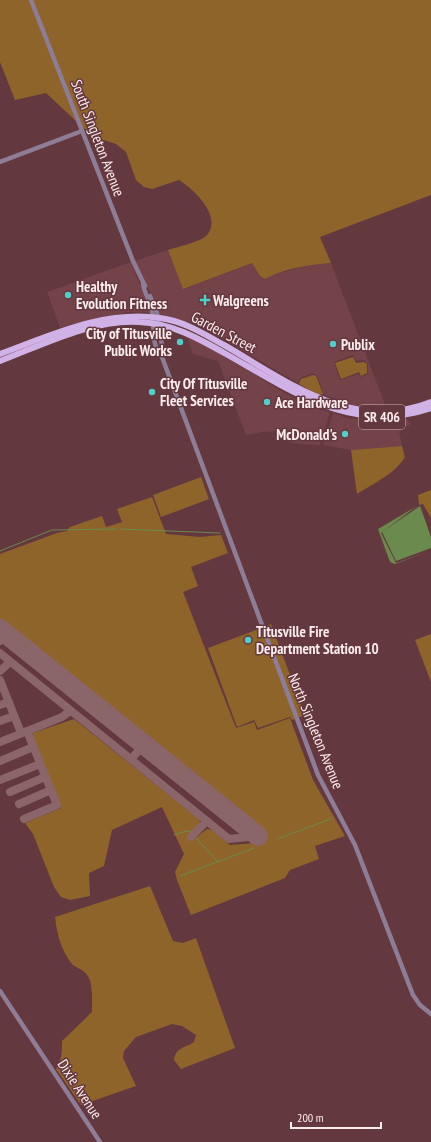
<svg xmlns="http://www.w3.org/2000/svg" width="431" height="1142" viewBox="0 0 431 1142" font-family="'PT Sans Narrow',sans-serif">
<style>
.built{fill:#744249;fill-rule:evenodd}
.green{fill:#8f642b}
.water{fill:#6a8b4d}
.lines{fill:none;stroke-linecap:round;stroke-linejoin:round}
.stream{stroke:#6a8b4d;stroke-width:1}
.taxiway{stroke:#8a666a;stroke-width:8}
.runway{stroke:#8a666a;stroke-width:20}
.tertiary{stroke:#8d7d97;stroke-width:4.5}
.primary{stroke:#d1b2e7;stroke-width:6}
.poi-dot{fill:#54cdc8;stroke:#63383e;stroke-width:1.5}
.labels{text-anchor:middle;dominant-baseline:central;stroke-width:3;stroke-linejoin:round;paint-order:stroke}
.shield{fill:#63383e;stroke:#cfb6b8;stroke-width:1}
.shield-label{font-size:14px;font-weight:bold;fill:#fdeced}
.street-label{font-size:15px;fill:#fdeced;stroke:#63383e}
.poi-label{font-size:15px;font-weight:bold;fill:#fdeced;stroke:#63383e;text-anchor:start}
</style>
<rect width="100%" height="100%" fill="#63383e"/>
<!-- built -->
<g class="built">
<path d="M168 250 184 289 252 263 260 276 265 279 272 275 309 265 331 263 386 407 353 405 324 395 317 376 313 373 300 378 298 383 199 325 157 314 155 303 134 261ZM353 355 356 361 364 360 368 364V374L361 377 358 374 340 380 334 362Z"/>
<polygon points="131,262 151,313 128,312 73,324 60,328 47,292"/>
<polygon points="187,336 197,339 283,392 310,407 330,412 320,445 291,443 281,437 279,431 263,432 246,435 218,361 193,354"/>
<polygon points="333,413 347,418 382,421 407,419 411,424 399,431 402,446 351,450 323,445"/>
</g>
<!-- green -->
<g class="green">
<polygon points="0,0 29,0 76,121 46,93 15,100 0,62"/>
<path d="M33 0H431V195L320 237 331 263C308 265 285 268 265 279L260 276 252 263 183 289 168 250C177 247 200 242 206 236 224 218 194 189 179 180L152 189 144 187 136 180 126 152 116 144 91 136 81 125Z"/>
<polygon points="353,357 356,363 364,362 367,364 367,373 361,376 359,372 341,379 335,363"/>
<polygon points="313,375 316,376 323,394 318,395 299,384 301,379"/>
<path d="M402 446 405 457C395 474 374 483 357 494L351 450Z"/>
<polygon points="201,477 209,499 161,517 153,495"/>
<polygon points="431,490 431,518 423,504 419,505 418,495"/>
<polygon points="152,497 166,534 200,537 221,535 228,553 191,567 198,586 183,592 236,728 254,722 257,730 290,718 313,780 345,836 315,846 319,859 290,870 285,878 191,915 177,880 175,872 184,854 162,807 112,830 104,866 89,873 90,896 70,900 61,897 54,887 33,834 25,823 61,808 32,736 33,733 74,719 200,820 199,827 189,836 193,840 207,829 213,830 230,845 256,843 267,832 0,619 0,554 57,533 67,531 70,527 102,516 106,527 122,522 117,509"/>
<polygon points="271,624 305,715 298,718 264,627"/>
<polygon points="261,628 295,719 292,720 290,717 258,728 254,720 237,727 208,648"/>
<polygon points="431,634 431,682 415,640"/>
<path d="M150 886 173 941 183 943 196 938 235 1048 181 1069 174 1060C176 1047 185 1048 194 1042L196 1035 182 1026 172 1024 136 1037 124 1051 123 1058 136 1086 81 1105 56 1069C62 1060 62 1052 62 1041L92 1012C92 1002 93 987 89 978 85 969 77 969 72 964 61 950 57 934 55 917Z"/>
</g>
<!-- water -->
<g class="water">
<polygon points="417,506 381,533 396,563 429,551 395,564 390,562 378,529"/>
<polygon points="420,506 431,537 431,548 396,561 382,532"/>
</g>
<g class="lines">
<!-- stream -->
<g class="stream">
<polyline points="120,529 220,533"/>
<polyline points="0,551 52,530 116,529"/>
<polyline points="174,835 186,831 191,832"/>
<polyline points="196,838 218,862"/>
<polyline points="277,839 331,819"/>
<polyline points="180,876 254,848"/>
</g>
<!-- taxiway -->
<g class="taxiway">
<polyline points="0,641 6,634"/>
<polyline points="0,653 229,839 258,836"/>
<polyline points="0,671 10,662"/>
<polyline points="0,680 21,733"/>
<polyline points="0,705 9,702"/>
<polyline points="0,721 14,716"/>
<polyline points="0,742 62,717 70,711"/>
<polyline points="131,759 144,745"/>
<polyline points="0,761 33,747"/>
<polyline points="0,780 40,764"/>
<polyline points="10,792 45,777"/>
<polyline points="19,804 51,790"/>
<polyline points="24,819 57,805 27,731"/>
<polyline points="191,837 207,821"/>
</g>
<!-- runway -->
<polyline class="runway" points="0,629 258,836"/>
<!-- tertiary -->
<g class="tertiary">
<polyline points="31,0 133,261 145,286"/>
<polyline points="0,162 82,131"/>
<path d="M143 284C144 293 151 302 152 311 155 326 150 344 162 357L318 775 355 845 413 995 420 1005 431 1014"/>
<polyline points="150,296 157,313 163,352 162,357"/>
<polyline points="0,991 100,1142"/>
</g>
<!-- primary -->
<g class="primary">
<path d="M0 354C52 335 103 310 160 318 184 321 204 334 224 345 288 382 353 433 431 402"/>
<path d="M0 361C42 345 93 319 139 322 171 323 198 338 226 354 292 391 351 435 431 408"/>
</g>
</g>
<!-- markers -->
<g class="poi-dot">
<circle cx="68" cy="295" r="4"/>
<path d="M203 294h4v4h4v4h-4v4h-4v-4h-4v-4h4z"/>
<circle cx="180" cy="342" r="4"/>
<circle cx="333" cy="344" r="4"/>
<circle cx="152" cy="392" r="4"/>
<circle cx="267" cy="402" r="4"/>
<circle cx="345" cy="434" r="4"/>
<circle cx="248" cy="640" r="4"/>
</g>
<g class="labels">
<!-- shield labels -->
<rect class="shield" x="359" y="405" width="46" height="24" rx="3"/>
<g class="shield-label">
<text x="382" y="417">SR 406</text>
</g>
<!-- street labels -->
<g class="street-label">
<text transform="translate(98 138) rotate(69)">South Singleton Avenue</text>
<text transform="translate(224 332) rotate(28)">Garden Street</text>
<text transform="translate(316 731) rotate(68)">North Singleton Avenue</text>
<text transform="translate(80 1089) rotate(57)">Dixie Avenue</text>
</g>
<!-- poi labels -->
<g class="poi-label">
<text x="76" y="286">Healthy<tspan x="76" dy="17">Evolution Fitness</tspan></text>
<text x="213" y="300">Walgreens</text>
<text x="172" y="333" text-anchor="end">City of Titusville<tspan x="172" dy="17">Public Works</tspan></text>
<text x="341" y="344">Publix</text>
<text x="160" y="383">City Of Titusville<tspan x="160" dy="17">Fleet Services</tspan></text>
<text x="275" y="402">Ace Hardware</text>
<text x="337" y="434" text-anchor="end">McDonald's</text>
<text x="256" y="631">Titusville Fire<tspan x="256" dy="17">Department Station 10</tspan></text>
</g>
</g>
<!-- scale -->
<path d="M291 1122v6h90v-6" fill="none" stroke="#fdeced" stroke-width="2"/>
<text x="297" y="1122" font-size="12" fill="#fdeced" stroke="#63383e" stroke-width="3" paint-order="stroke">200 m</text>
</svg>
